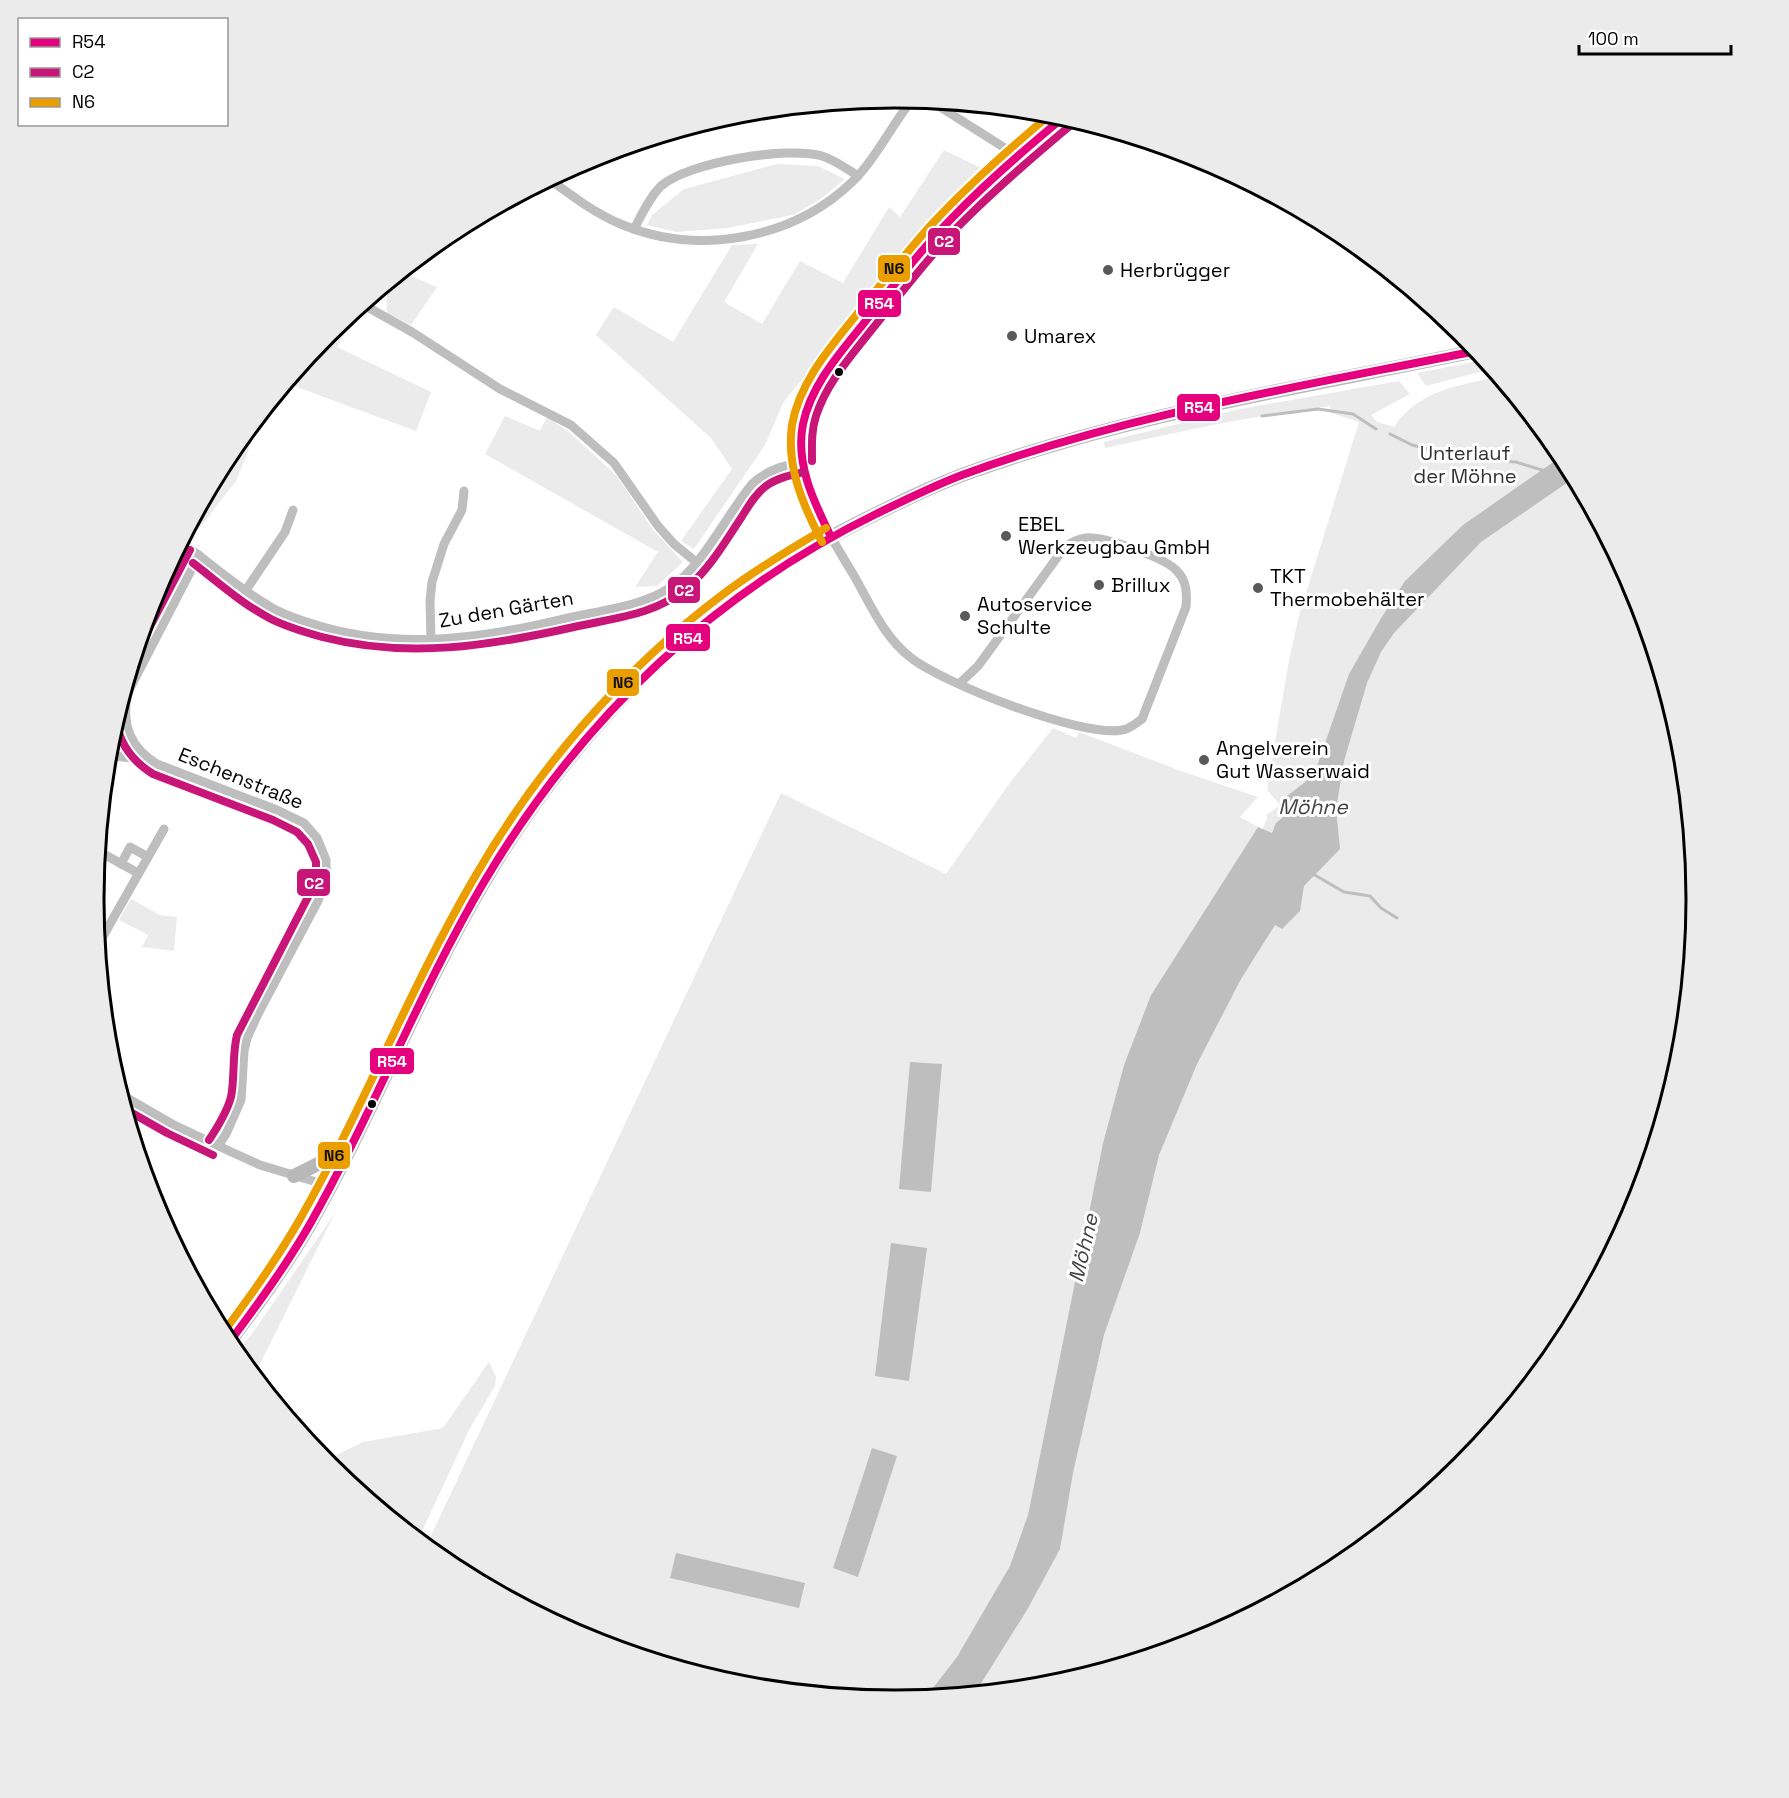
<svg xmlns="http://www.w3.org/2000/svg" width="1789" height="1798" viewBox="0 0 1789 1798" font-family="'Space Grotesk',sans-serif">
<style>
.green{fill:#ebebeb;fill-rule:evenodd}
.water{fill:#bebebe}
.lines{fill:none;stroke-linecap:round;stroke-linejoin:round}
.stream{stroke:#bebebe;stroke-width:3}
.minor{stroke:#bebebe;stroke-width:9}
.secondary{stroke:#b8b8b8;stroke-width:14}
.bus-1-casing{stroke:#fff;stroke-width:12}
.bus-2-casing{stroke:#fff;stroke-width:12}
.bus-3-casing{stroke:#fff;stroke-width:12}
.bus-1{stroke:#e5007d;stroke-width:8}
.bus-2{stroke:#c81578;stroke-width:8}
.bus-3{stroke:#eb9e00;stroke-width:8}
.poi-dot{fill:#595959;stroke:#fff;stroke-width:2}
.bus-dot{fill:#000;stroke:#fff;stroke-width:2}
.labels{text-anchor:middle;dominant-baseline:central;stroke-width:6;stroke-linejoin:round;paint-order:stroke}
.poi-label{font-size:20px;fill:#000;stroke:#fff;text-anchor:start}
.park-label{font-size:20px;fill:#323232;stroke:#fff}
.street-label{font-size:20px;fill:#000;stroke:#fff}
.water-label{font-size:21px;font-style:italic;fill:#434343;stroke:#fff}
.rim{fill:none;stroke:#000;stroke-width:3}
.line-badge{stroke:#fff;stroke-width:2}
.badge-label{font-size:16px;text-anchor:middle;font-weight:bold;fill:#fff}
.pale-badge-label{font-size:16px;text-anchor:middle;font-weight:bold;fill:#111}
</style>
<rect width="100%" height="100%" fill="#fff"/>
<!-- green -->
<g class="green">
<polygon points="944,150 981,168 934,216 783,403 765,445 694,549 681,541 732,469 711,438 596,335 614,307 673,342 732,245 758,244 724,302 762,324 800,261 843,283 889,207 900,217"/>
<polygon points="777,164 818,166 845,179 822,198 793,215 727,228 676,232 647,225 652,215 684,189"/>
<polygon points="401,272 437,287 411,325 387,313 387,283"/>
<polygon points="355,310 357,311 337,347 431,392 416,431 286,383 328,332"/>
<polygon points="1484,360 1491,369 1426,386 1417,373"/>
<path d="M1498 377 1561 454 1635 593 1681 743 1696 899 1681 1056 1635 1206 1561 1345 1461 1466 1340 1566 1201 1640 1051 1685 894 1700 738 1685 587 1639 449 1565 426 1546 781 793 946 874 1009 784 1053 728 1076 738 1079 732 1181 771 1258 797 1240 817 1258 827 1151 995 1124 1065 1103 1143 1029 1511 1210 909 1263 828 1267 818 1266 815 1280 805 1267 790 1289 660 1299 616 1359 422 1331 413 1330 406C1254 415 1180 432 1105 448L1104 442 1240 409 1399 381 1410 394 1371 415 1377 422 1394 427C1417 391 1459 385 1498 377ZM1156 1166 1140 1233 1104 1335 1081 1435 1086 1381Z"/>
<polygon points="265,409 236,481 194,535 190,531 228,473 239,441"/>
<polygon points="505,416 540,431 547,417 569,432 616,475 653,530 683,562 657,586 635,587 658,552 485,454"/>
<polygon points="131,899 160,915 177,917 174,951 142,947 148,935 119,920"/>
<polygon points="335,1213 254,1376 235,1353 252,1334"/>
<polygon points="489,1362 496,1377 495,1386 470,1428 418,1540 324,1461 363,1442 443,1428"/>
</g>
<!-- water -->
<g class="water">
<polygon points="1562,456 1574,478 1481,542 1394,633 1381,652 1367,683 1344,761 1336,809 1340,849 1304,886 1300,911 1282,929 1275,925 1241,979 1197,1064 1159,1155 1140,1233 1104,1335 1073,1473 1060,1549 1027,1610 975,1693 926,1697 957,1657 1010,1566 1028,1515 1103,1143 1124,1065 1151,995 1258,827 1272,833 1276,823 1290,811 1282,800 1314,775 1349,674 1380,620 1405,581 1463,525"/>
<polygon points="910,1062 942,1064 931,1192 899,1189"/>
<polygon points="891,1243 927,1248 909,1381 875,1376"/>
<polygon points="872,1448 897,1456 858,1577 833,1568"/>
<polygon points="676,1553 805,1583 799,1608 670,1578"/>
</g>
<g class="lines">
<!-- stream -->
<g class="stream">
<polyline points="1262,416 1318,409 1353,414 1376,429"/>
<polyline points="1390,434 1412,445 1465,458 1516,462 1545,471"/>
<polyline points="1313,874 1344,892 1370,896 1381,908 1397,918"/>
</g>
<!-- minor -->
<g class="minor">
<polyline points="925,101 937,105 1008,150 1016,157"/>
<path d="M549 179C572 196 596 214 623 225 699 256 793 239 852 182 873 162 890 129 908 105L915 100H923"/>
<path d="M634 229C642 214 649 198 661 186 689 162 787 146 822 156 835 160 847 169 858 176"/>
<polyline points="362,304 412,332 500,389 571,425 614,463 658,526 674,544 696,562"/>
<path d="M181 542C210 563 238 588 269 606 283 615 300 620 316 625 397 650 481 639 563 619 596 611 643 607 671 587 702 567 728 513 752 484 767 470 783 466 802 462"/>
<path d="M199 555 127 694C122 726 130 747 157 764L277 810 304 823 317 838 326 860V879L318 901 258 1014 247 1038 244 1051 241 1100 226 1134 218 1146"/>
<polyline points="246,590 285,532 293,510"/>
<polyline points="431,640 430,601 432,582 444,544 462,510 464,491"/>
<path d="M959 684 978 666 1064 548C1070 543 1078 539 1086 538 1103 536 1166 558 1177 571 1187 581 1187 594 1186 607L1142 719C1136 723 1130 729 1122 730 1082 738 942 683 910 657 883 636 870 603 853 574 835 544 815 513 806 479 801 461 800 442 803 424 810 387 839 354 862 325 891 288 920 250 954 216 989 181 1026 149 1064 117"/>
<polyline points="107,755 131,758 144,756"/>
<polyline points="98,851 138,873"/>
<polyline points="121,864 130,847 148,857"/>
<polyline points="98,945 164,829"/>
<polyline points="120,1094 172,1124 227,1150 260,1165 330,1186"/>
<polyline points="129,1123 138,1106"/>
</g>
<!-- secondary -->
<g class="secondary">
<polyline points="294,1176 322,1162 351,1143"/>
<path d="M228 1344C257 1305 286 1266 310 1224 373 1113 419 992 484 882 555 760 660 643 780 567 813 545 849 527 884 510 910 497 936 485 962 475 1128 414 1304 387 1476 351"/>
</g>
<defs>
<g id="bus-1">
<path d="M831 537C814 502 795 464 803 424 811 385 840 353 864 323 892 287 920 251 952 218 987 182 1025 149 1064 117"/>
<path d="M228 1344C257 1305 286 1266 310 1224 373 1113 419 992 484 882 579 722 709 596 876 514 905 500 933 486 962 475 1128 414 1304 386 1476 351"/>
</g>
<g id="bus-2">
<path d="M812 461C812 446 811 431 816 416 827 382 852 355 873 328 898 297 922 266 949 236 987 196 1029 160 1071 125"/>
<path d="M193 563C218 582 242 604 271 619 287 627 304 632 322 637 407 659 490 646 574 627 614 618 656 615 688 587 710 568 725 542 741 518 748 507 755 494 766 486 777 478 791 475 804 472"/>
<polyline points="134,657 190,550"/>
<path d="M116 719C119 744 132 761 153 774L273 820 297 832 308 844 316 862V877L308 897 237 1035C232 1055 235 1077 231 1097 227 1112 217 1128 209 1140"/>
<polyline points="125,1109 167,1133 213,1155"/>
</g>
<g id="bus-3">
<path d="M822 542C803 505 786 467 792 425 799 384 828 350 853 319 879 287 904 255 932 224 969 184 1010 148 1052 113"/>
<path d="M222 1334C250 1297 277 1259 300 1219 363 1109 409 990 473 880 536 770 621 671 722 595 755 570 790 549 826 528"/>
</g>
</defs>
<!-- bus-1 casing -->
<use href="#bus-1" class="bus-1-casing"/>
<!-- bus-2 casing -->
<use href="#bus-2" class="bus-2-casing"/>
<!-- bus-3 casing -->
<use href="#bus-3" class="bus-3-casing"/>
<!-- bus-1 -->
<use href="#bus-1" class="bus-1"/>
<!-- bus-2 -->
<use href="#bus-2" class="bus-2"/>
<!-- bus-3 -->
<use href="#bus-3" class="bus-3"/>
</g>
<!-- markers -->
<g class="poi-dot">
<circle cx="1108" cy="270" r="6"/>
<circle cx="1012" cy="336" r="6"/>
<circle cx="1006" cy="536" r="6"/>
<circle cx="1099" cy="585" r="6"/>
<circle cx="1258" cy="588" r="6"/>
<circle cx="965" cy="616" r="6"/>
<circle cx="1204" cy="760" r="6"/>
</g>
<g class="bus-dot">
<circle cx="839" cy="372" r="5"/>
<circle cx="372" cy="1104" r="5"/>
</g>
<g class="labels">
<!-- poi labels -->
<g class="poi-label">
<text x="1120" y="270">Herbrügger</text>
<text x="1024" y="336">Umarex</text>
<text x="1018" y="524">EBEL<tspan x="1018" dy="23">Werkzeugbau GmbH</tspan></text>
<text x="1270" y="576">TKT<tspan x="1270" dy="23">Thermobehälter</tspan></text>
<text x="1111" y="585">Brillux</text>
<text x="977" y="604">Autoservice<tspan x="977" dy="23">Schulte</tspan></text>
<text x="1216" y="748">Angelverein<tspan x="1216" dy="23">Gut Wasserwaid</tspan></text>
</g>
<!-- park labels -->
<g class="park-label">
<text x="1465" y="453">Unterlauf<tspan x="1465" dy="23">der Möhne</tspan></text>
</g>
<!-- street labels -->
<g class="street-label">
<text transform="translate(506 609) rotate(-10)">Zu den Gärten</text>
<text transform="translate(241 778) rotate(22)">Eschenstraße</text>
</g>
<!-- water labels -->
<g class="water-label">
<text x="1313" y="806">Möhne</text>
<text transform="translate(1083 1248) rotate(-77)">Möhne</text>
</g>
</g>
<!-- crop -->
<path d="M0 0H1789V1798H0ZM104 899a791 791 0 1 1 1582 0a791 791 0 1 1-1582 0Z" fill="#ebebeb" fill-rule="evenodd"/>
<path class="rim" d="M104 899a791 791 0 1 1 1582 0a791 791 0 1 1-1582 0Z"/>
<g class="line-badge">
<rect x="927" y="227" width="34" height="29" rx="6" fill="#c81578"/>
<rect x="877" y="254" width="34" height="29" rx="6" fill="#eb9e00"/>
<rect x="857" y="289" width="45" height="29" rx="6" fill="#e5007d"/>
<rect x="1176" y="393" width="45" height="29" rx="6" fill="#e5007d"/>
<rect x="667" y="576" width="34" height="28" rx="6" fill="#c81578"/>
<rect x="665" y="623" width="46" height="29" rx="6" fill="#e5007d"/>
<rect x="606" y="668" width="34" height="29" rx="6" fill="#eb9e00"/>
<rect x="296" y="868" width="35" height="29" rx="6" fill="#c81578"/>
<rect x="369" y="1047" width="46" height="28" rx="6" fill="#e5007d"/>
<rect x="317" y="1141" width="34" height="29" rx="6" fill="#eb9e00"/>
</g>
<g class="badge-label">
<text x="944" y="247">C2</text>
<text x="879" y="309">R54</text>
<text x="1199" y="413">R54</text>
<text x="684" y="596">C2</text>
<text x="688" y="644">R54</text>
<text x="314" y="889">C2</text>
<text x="392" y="1067">R54</text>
</g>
<g class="pale-badge-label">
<text x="894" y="274">N6</text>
<text x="623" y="688">N6</text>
<text x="334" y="1161">N6</text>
</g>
<!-- legend -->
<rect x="18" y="18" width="210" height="108" fill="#ffffff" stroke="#999999" stroke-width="1.5"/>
<rect x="30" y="38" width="30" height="9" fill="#e5007d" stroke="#999999" stroke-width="1.5"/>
<text x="72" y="48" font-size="18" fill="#000000">R54</text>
<rect x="30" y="68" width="30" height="9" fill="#c81578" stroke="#999999" stroke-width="1.5"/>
<text x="72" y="78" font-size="18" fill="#000000">C2</text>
<rect x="30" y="98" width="30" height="9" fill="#eb9e00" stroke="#999999" stroke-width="1.5"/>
<text x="72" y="108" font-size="18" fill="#000000">N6</text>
<!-- scale -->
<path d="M1579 45v9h152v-9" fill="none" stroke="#000000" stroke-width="3"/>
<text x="1588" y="45" font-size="18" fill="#000000" stroke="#ffffff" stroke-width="4.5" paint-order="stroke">100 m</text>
</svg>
